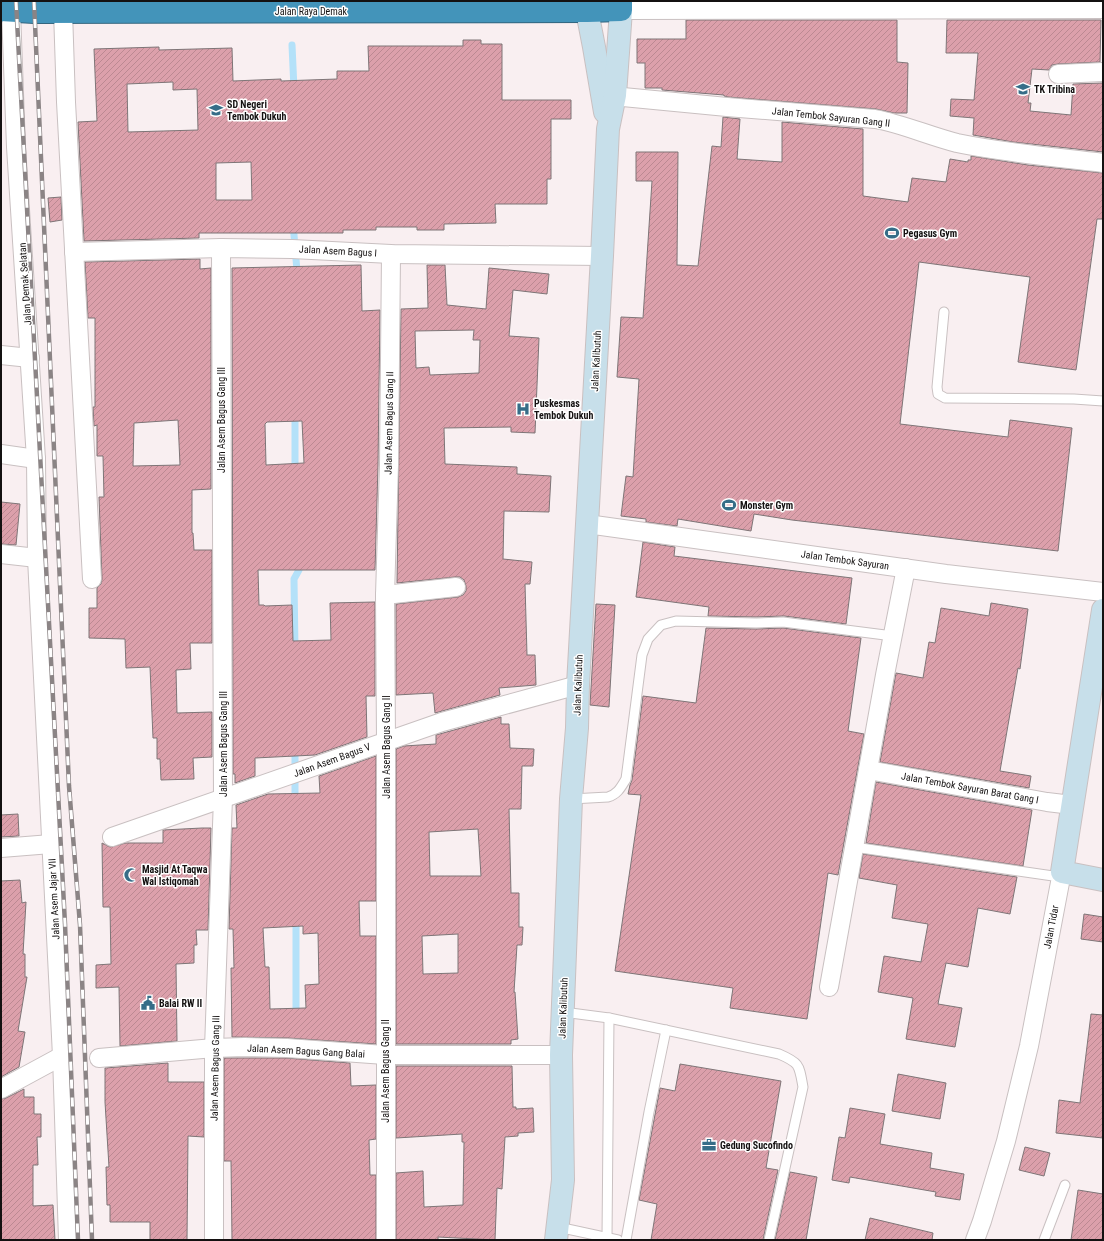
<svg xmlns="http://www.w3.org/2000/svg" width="1104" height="1241" viewBox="0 0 1104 1241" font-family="'Roboto Condensed',sans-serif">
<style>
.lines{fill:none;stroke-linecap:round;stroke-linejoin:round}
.stream{stroke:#b4e1f9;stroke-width:7}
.building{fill:url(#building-hatch);stroke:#7e7577;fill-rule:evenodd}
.lane-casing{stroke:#c9c0c1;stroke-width:11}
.street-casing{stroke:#c9c0c1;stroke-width:20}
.secondary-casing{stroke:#c9c0c1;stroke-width:24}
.highway-casing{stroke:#33667f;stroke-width:24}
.lane{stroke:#fff;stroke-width:9}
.street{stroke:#fff;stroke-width:18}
.secondary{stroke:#c7dfea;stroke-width:22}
.highway{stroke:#4394ba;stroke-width:22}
.rail-casing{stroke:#8b8485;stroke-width:4.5}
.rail{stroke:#fff;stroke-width:3;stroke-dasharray:9;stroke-linecap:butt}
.labels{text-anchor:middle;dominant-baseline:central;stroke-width:3;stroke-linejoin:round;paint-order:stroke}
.street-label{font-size:10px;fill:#141111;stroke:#fff}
.poi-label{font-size:10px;font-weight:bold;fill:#141111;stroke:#fff;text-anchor:start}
</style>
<defs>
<pattern id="building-hatch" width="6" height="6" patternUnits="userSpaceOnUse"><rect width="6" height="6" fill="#dca0ab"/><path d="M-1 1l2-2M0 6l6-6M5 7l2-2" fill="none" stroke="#bc8992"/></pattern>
</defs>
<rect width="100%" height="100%" fill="#f9eff1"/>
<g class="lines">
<!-- stream -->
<g class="stream">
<polyline points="292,45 294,89"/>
<polyline points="293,223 297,271 296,275"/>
<polyline points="295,413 295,472"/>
<polyline points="295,650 294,579 299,570 299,562"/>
<polyline points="295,747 295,802"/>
<polyline points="296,1016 296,917"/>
</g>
</g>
<!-- building -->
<g class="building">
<polygon points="686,20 897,20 897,62 908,63 907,113 894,113 876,109 728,97 724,96 724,95 662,90 662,88 645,88 645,63 637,63 637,39 686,39"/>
<polygon points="947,20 1101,20 1100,62 1058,64 1052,65 1049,70 1032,69 1028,103 1031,103 1030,111 1071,115 1073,84 1103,83 1103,152 1013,142 973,135 974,118 950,116 951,99 974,100 978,53 946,53"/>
<path d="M463 40H481V44H502V100H571V119H551V179H547V204H495L496 223 444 224V230H417V227H376V230H343V233H199V238L84 241 78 122 97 121 94 49 159 47V50L232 48 233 81 281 79V81L337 79V71H369L368 46H463ZM173 82V90L197 89 198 130 128 132 127 84ZM251 162 252 200H216V163Z"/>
<polygon points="723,117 740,119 737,159 782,162 782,122 863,129 863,196 908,202 912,178 946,182 950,159 968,162 968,160 971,160 971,156 1028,165 1103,173 1103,219 1097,219 1076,370 1018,362 1030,277 919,262 900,424 1008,437 1010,420 1072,428 1058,551 792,520 754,514 751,531 678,519 677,526 646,522 646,519 621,516 626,476 633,477 639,379 617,377 621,317 643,318 652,181 636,181 636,152 678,152 677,265 698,266 712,146 721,147"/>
<polygon points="61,197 62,220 50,222 48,198"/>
<path d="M200 259V269L211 268V489L192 490V533H193L194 550H212V643H190L191 669 176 670 177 713 212 712V757L193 758 194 779 161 780 160 759H157V738H153L150 667 126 668 125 639 89 638V608H97V588L101 584 102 579 99 497H104L103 456H97V425L94 426 93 407H95V318H88L85 262ZM178 420 180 465 133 466 134 423Z"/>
<path d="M361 265 362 311 380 310 378 465 375 570H258L259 605H264L265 606 292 605 293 641 331 640 330 603 375 602V696H366L367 737 315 755 255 758V776L235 783V774H233L232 268ZM302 421 304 463 266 465 265 424 267 422Z"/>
<path d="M427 265H445L447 305 486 309 489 268 549 274 547 294 513 290 509 336 539 338 535 433 511 432V427L444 428 445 464 517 467V474L551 476 549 512 504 511 503 559 532 562 530 584H525L527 655H535L536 685 499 688 500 695 435 713 433 693 396 695V604L458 597 463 595 466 591V586L464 580 460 577H455L397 583 401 309 428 308ZM474 330 473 340H480L479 373 430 375 429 367 416 368 415 331Z"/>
<polygon points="1,502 20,504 16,545 1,544"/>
<polygon points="643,542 675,547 674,556 852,578 846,624 784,616 756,617 708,616 709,607 636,597"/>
<polygon points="991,603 1028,609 1020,669 1018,668 1000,771 1031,776 1029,788 880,762 896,673 923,678 929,642 935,643 941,608 989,616"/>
<polygon points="596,604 615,605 609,707 590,705"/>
<polygon points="706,628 756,629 783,628 861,638 848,731 864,734 838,875 828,873 807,1019 730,1008 733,988 615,971 641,795 628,794 630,785 632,780 643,696 696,703"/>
<path d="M501 717V724H509L510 748 534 749 533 766H522L521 809H509L511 893H519V927H523L522 945H517L514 992H515L518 1039 511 1040V1044H396V749L404 746 436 744V735ZM478 829 481 876H430L429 832ZM458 934V973L423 974 422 936Z"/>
<path d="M376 756V901H359L360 936H376V1044L288 1038 232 1037 231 968H234L233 929H229L232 828H237L236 805 268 794 320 793 319 776ZM303 926V934L318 933 319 984 305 985 306 1008 270 1009 269 967H265L263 928Z"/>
<polygon points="876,782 1032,810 1023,866 866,843"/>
<polygon points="18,814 19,836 1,837 1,815"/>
<polygon points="202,828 211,828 208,930 196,930 197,945 194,945 194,963 176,964 177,1041 120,1046 119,987 96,988 96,965 111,964 110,907 103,907 102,843 110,847 126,843 163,843 163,830"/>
<polygon points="863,854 1017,877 1010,914 978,908 968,967 946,963 938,1004 962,1008 955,1047 906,1039 913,998 878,992 884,956 921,962 928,924 892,918 897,885 859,878"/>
<polygon points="20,880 22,903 26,902 23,954 25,954 25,977 27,977 18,1031 25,1032 19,1067 1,1077 1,881"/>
<polygon points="1084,914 1103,917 1103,942 1081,939"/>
<polygon points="1091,1014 1103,1015 1103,1138 1056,1133 1059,1100 1080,1103"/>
<polygon points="224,1058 286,1058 350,1063 351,1086 376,1085 376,1139 369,1140 370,1175 376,1175 376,1240 232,1240 231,1161 224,1161"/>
<polygon points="168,1063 168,1082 204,1082 204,1137 188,1136 187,1240 150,1240 150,1222 110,1222 110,1205 107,1205 106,1167 109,1167 105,1102 105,1068"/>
<polygon points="680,1064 781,1081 766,1168 778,1170 763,1240 651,1240 657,1204 639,1200 660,1088 675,1091"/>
<polygon points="396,1066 512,1066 513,1107 516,1107 516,1109 533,1108 534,1132 518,1133 518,1136 505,1137 502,1189 497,1188 495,1240 438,1237 438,1240 396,1240 396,1173 423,1171 424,1207 463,1205 464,1142 462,1142 462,1134 396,1138"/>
<polygon points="898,1074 946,1083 940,1119 892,1111"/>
<polygon points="24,1089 24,1097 34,1097 34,1114 41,1114 41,1137 37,1137 38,1165 33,1165 33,1206 53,1205 55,1240 1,1240 1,1099 6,1098"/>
<polygon points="850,1108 885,1114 880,1144 932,1153 930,1168 964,1174 960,1200 935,1196 936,1192 850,1177 849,1183 832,1180 839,1137 845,1138"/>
<polygon points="1025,1147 1050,1153 1044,1176 1019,1170"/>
<polygon points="790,1172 817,1177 806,1240 775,1240"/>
<polygon points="1078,1190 1103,1194 1103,1240 1071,1240"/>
<polygon points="870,1218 933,1233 932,1240 865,1240"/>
</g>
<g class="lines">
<defs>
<g id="lane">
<polyline points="944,312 937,387 938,394 945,398 1074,399 1103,401"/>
<path d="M571 799 608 797C618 794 621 787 626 779L642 655 648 639 661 625 676 621 756 623 783 622 893 636"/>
<polyline points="854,847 1060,877"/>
<path d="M563 1012 609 1018 779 1054C800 1063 799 1065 803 1087L769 1240"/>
<polyline points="558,1227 618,1240"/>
<polyline points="607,1237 609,1018"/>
<polyline points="626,1240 649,1112 666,1030"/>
<polyline points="1044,1240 1065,1185"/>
</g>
<g id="street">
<polyline points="621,10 1103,9"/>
<polyline points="11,11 16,147 36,459 37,558 62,1056 68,1240"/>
<polyline points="63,11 66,102 92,579"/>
<polyline points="1058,74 1103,72"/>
<path d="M602 95 727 107 875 119C903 124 929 136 957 143 1005 153 1054 157 1103 163"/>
<polyline points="74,252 221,248 292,249 391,254 602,256"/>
<polyline points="1,355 30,358"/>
<polyline points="1,454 36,459"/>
<polyline points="587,524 946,574 1103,592"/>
<polyline points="1,554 37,558"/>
<polyline points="385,595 456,587"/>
<polyline points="868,770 1047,802 1072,805"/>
<polyline points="112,837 442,722 578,685"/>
<polyline points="1,848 51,844"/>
<polyline points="829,987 885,675 906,568"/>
<polyline points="99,1058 214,1048 244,1047 287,1048 385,1055 561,1055"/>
<polyline points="1,1089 62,1056"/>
<polyline points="214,1240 214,1048 223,798 221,248"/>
<polyline points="386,1240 386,741 385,595 389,465 391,254"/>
<polyline points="975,1240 982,1221 1006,1141 1029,1046 1062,872"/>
</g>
<g id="secondary">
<polyline points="587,11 594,47 605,112"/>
<polyline points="1103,610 1062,872 1103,880"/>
<polyline points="556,1240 563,1180 561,1055 571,799 577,728 578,685 602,256 608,129 615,95 621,10"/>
</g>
<polyline id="highway" points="1,10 34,12 587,11 621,10 621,1"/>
</defs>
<!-- lane casing -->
<use href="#lane" class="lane-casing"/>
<!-- street casing -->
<use href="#street" class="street-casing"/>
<!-- secondary casing -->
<use href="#secondary" class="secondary-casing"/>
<!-- highway casing -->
<use href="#highway" class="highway-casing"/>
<!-- lane -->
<use href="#lane" class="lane"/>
<!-- street -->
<use href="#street" class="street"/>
<!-- secondary -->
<use href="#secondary" class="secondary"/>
<!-- highway -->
<use href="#highway" class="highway"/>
<defs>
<g id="rail">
<polyline points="16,1 65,924 78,1240"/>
<polyline points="34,1 69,786 80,925 92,1240"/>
</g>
</defs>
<!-- rail casing -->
<use href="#rail" class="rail-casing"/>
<!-- rail -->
<use href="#rail" class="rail"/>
</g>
<!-- icons -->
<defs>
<symbol id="school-bare" viewBox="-9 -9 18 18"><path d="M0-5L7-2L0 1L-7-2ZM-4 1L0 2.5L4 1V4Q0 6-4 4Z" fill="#366d88" stroke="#fff" stroke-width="2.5" paint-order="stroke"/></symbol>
<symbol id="stadium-bare" viewBox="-9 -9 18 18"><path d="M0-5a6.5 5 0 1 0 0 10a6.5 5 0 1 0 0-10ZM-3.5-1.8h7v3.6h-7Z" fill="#366d88" stroke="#fff" stroke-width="2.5" paint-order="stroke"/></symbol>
<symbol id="hospital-bare" viewBox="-9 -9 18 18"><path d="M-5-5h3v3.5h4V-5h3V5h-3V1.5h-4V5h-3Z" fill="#366d88" stroke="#fff" stroke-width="2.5" paint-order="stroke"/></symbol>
<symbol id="mosque-bare" viewBox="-9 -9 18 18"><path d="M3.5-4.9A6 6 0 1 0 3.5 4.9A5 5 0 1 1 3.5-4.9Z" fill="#366d88" stroke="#fff" stroke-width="2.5" paint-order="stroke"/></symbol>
<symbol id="civic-bare" viewBox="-9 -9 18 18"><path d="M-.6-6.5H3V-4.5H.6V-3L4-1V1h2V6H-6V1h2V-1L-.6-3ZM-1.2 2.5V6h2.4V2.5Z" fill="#366d88" stroke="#fff" stroke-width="2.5" paint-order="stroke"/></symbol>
<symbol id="office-bare" viewBox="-9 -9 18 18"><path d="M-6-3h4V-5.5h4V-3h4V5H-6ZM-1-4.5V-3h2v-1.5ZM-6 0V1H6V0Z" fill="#366d88" stroke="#fff" stroke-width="2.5" paint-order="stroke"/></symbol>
</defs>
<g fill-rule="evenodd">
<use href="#school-bare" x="1013" y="79" width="20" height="20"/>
<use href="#school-bare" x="206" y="100" width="20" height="20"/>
<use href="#stadium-bare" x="882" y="223" width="20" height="20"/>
<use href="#hospital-bare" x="513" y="399" width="20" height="20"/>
<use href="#stadium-bare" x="719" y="495" width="20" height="20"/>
<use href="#mosque-bare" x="121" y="865" width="20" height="20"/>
<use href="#civic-bare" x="138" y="993" width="20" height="20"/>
<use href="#office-bare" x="699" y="1135" width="20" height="20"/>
</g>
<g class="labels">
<!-- street labels -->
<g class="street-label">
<text x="311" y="11">Jalan Raya Demak</text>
<text transform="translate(831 117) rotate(6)">Jalan Tembok Sayuran Gang II</text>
<text transform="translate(338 251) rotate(3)">Jalan Asem Bagus I</text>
<text transform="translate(25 284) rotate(-94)">Jalan Demak Selatan</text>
<text transform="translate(596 361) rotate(-87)">Jalan Kalibutuh</text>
<text transform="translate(221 420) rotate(-90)">Jalan Asem Bagus Gang III</text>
<text transform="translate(389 423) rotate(-89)">Jalan Asem Bagus Gang II</text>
<text transform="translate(845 560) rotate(8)">Jalan Tembok Sayuran</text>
<text transform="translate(578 685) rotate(-88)">Jalan Kalibutuh</text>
<text transform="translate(223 744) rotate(-90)">Jalan Asem Bagus Gang III</text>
<text transform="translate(386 747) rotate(-90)">Jalan Asem Bagus Gang II</text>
<text transform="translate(332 760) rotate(-20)">Jalan Asem Bagus V</text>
<text transform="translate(970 788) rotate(10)">Jalan Tembok Sayuran Barat Gang I</text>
<text transform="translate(54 899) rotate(-93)">Jalan Asem Jajar VII</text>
<text transform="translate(1051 927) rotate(-79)">Jalan Tidar</text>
<text transform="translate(563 1008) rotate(-88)">Jalan Kalibutuh</text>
<text transform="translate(306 1051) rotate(3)">Jalan Asem Bagus Gang Balai</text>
<text transform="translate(215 1068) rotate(-89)">Jalan Asem Bagus Gang III</text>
<text transform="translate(385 1071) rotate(-90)">Jalan Asem Bagus Gang II</text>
</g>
<!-- poi labels -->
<g class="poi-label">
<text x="1034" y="89">TK Tribina</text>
<text x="227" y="104">SD Negeri<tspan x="227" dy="12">Tembok Dukuh</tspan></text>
<text x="903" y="233">Pegasus Gym</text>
<text x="534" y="403">Puskesmas<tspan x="534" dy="12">Tembok Dukuh</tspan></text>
<text x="740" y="505">Monster Gym</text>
<text x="142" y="869">Masjid At Taqwa<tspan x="142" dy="12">Wal Istiqomah</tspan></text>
<text x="159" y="1003">Balai RW II</text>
<text x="720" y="1145">Gedung Sucofindo</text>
</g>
</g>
<!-- border -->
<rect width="1104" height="1241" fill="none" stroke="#141111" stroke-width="4"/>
</svg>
